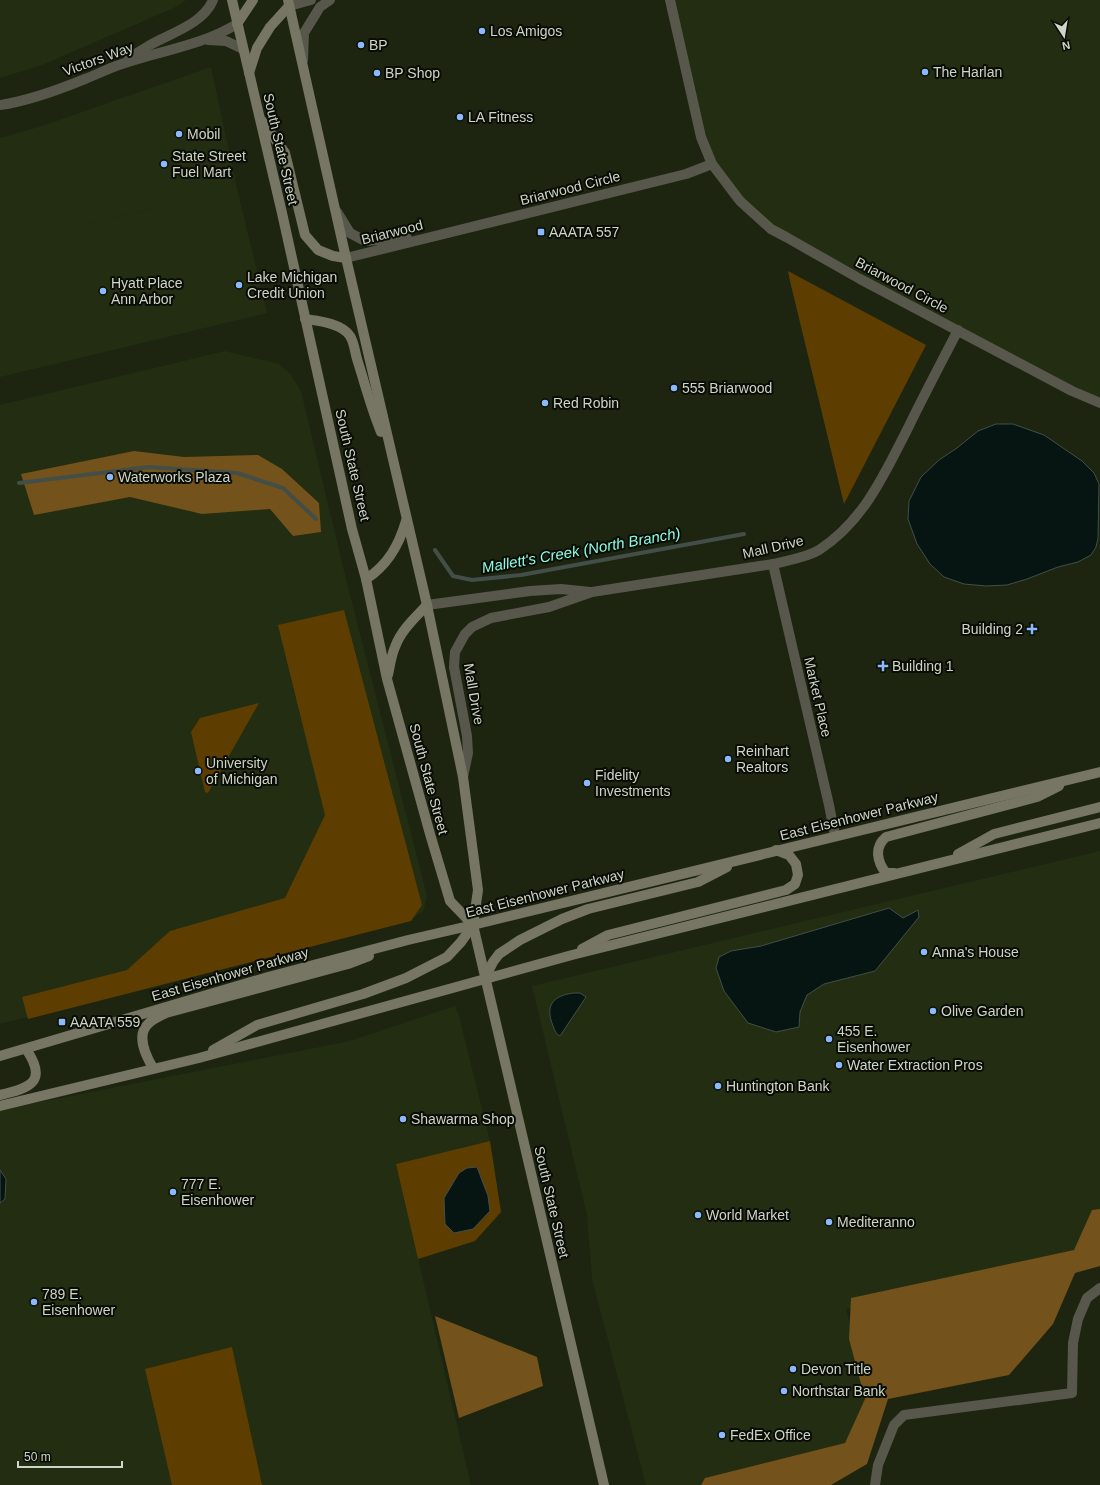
<svg xmlns="http://www.w3.org/2000/svg" width="1100" height="1485" viewBox="0 0 1100 1485" font-family="Arial,sans-serif">
<style>
.built{fill:#222d12;fill-rule:evenodd}
.green{fill:#5e3e00}
.forest{fill:#73521b}
.water{fill:#071512;stroke:#434e48}
.lines{fill:none;stroke-linecap:round;stroke-linejoin:round}
.stream{stroke:#434e48;stroke-width:4}
.minor{stroke:#58574c;stroke-width:10}
.tertiary{stroke:#58574c;stroke-width:10}
.secondary{stroke:#777564;stroke-width:10}
.poi-dot{fill:#8bb9fc;stroke:#090d05;stroke-width:1.5}
.labels{text-anchor:middle;dominant-baseline:central;stroke-width:4;stroke-linejoin:round;paint-order:stroke}
.poi-label{font-size:14px;fill:#ced4c7;stroke:#090d05;text-anchor:start}
.street-label{font-size:14px;fill:#ced4c7;stroke:#090d05}
.water-label{font-size:15px;font-style:italic;fill:#8dfbe5;stroke:#090d05}
</style>
<rect width="100%" height="100%" fill="#1d2511"/>
<!-- built -->
<g class="built">
<polygon points="0,0 186,0 178,6 42,65 0,78"/>
<polygon points="670,0 1100,0 1100,403 771,229 712,164"/>
<path d="M211 67 237 188 267 313 0 377V138L42 126ZM167 205 67 229 137 212Z"/>
<polygon points="225,351 279,364 291,375 301,391 346,579 423,880 427,897 423,912 408,921 0,1024 0,405"/>
<polygon points="1100,851 1100,1250 846,1309 869,1398 854,1443 702,1485 646,1485 592,1279 587,1215 532,986"/>
<polygon points="455,1006 459,1016 490,1141 396,1164 471,1485 0,1485 0,1110 350,1041"/>
</g>
<!-- green -->
<g class="green">
<polygon points="788,271 926,345 844,504 790,281"/>
<polygon points="344,610 422,905 411,921 28,1019 22,997 127,970 170,931 285,898 325,815 278,625"/>
<polygon points="259,703 208,793 205,792 191,732 200,718"/>
<polygon points="490,1141 501,1212 475,1241 418,1259 396,1164"/>
<polygon points="232,1347 262,1485 172,1485 145,1369"/>
</g>
<!-- forest -->
<g class="forest">
<polygon points="134,451 184,457 258,455 282,469 319,503 321,532 293,536 270,509 202,514 130,497 34,515 21,474"/>
<polygon points="1100,1209 1100,1266 1075,1273 1053,1324 1009,1375 888,1399 867,1464 831,1485 701,1485 705,1478 845,1443 865,1399 849,1339 851,1298 1074,1250 1092,1210"/>
<polygon points="435,1316 537,1357 543,1386 459,1418"/>
</g>
<!-- water -->
<g class="water">
<polygon points="996,424 1013,424 1044,435 1082,461 1094,473 1099,484 1098,538 1096,547 1091,555 1078,562 1058,567 1027,579 1007,585 986,586 964,584 944,577 930,564 917,544 908,519 909,501 921,477 939,460 957,448 978,431"/>
<polygon points="889,908 903,918 918,910 919,917 875,971 824,984 807,995 800,1012 799,1027 776,1032 748,1023 724,991 716,968 719,957 731,951 761,946"/>
<path d="M573 993H580L586 997 560 1036C556 1034 555 1031 553 1026 545 1006 552 996 573 993Z"/>
<polygon points="477,1167 488,1196 490,1211 473,1229 454,1233 445,1224 444,1198 459,1173 467,1168"/>
<polygon points="0,1170 6,1179 5,1199 0,1203"/>
</g>
<g class="lines">
<!-- stream -->
<g class="stream">
<polyline points="19,483 149,467 237,473 283,488 316,519"/>
<polyline points="435,550 453,576 472,580 521,575 744,534"/>
</g>
<!-- minor -->
<g class="minor">
<polyline points="670,0 701,137 712,164 740,201 771,229 786,237 860,279 1072,391 1100,403"/>
<polyline points="289,6 311,0"/>
<polyline points="303,60 304,33 320,7 330,0"/>
<polyline points="337,212 350,233 365,241 407,238"/>
<polyline points="346,258 686,174 712,164"/>
<polyline points="773,564 829,805 835,836"/>
<polyline points="427,605 530,591 561,589 590,592"/>
<path d="M463 777 468 753 467 736 454 667 455 652 465 634 472 627 491 618 549 607 592 592 773 564C788 560 806 558 819 550 864 521 885 473 908 428 924 395 941 363 958 330"/>
<polyline points="875,1485 878,1465 894,1425 904,1415 1072,1393 1073,1343 1078,1319 1087,1298 1100,1288"/>
</g>
<!-- tertiary -->
<g class="tertiary">
<polyline points="208,40 226,41 243,49"/>
<path d="M129 58C136 54 143 49 150 45 171 33 203 24 213 0"/>
<path d="M0 105C29 101 58 90 85 79 96 75 107 69 119 65 158 51 201 46 237 24"/>
</g>
<!-- secondary -->
<g class="secondary">
<polyline points="232,0 282,213 352,529 366,579 387,679 430,834 450,901 473,925"/>
<polyline points="288,0 346,258 427,605 463,777 478,890 473,925 604,1485"/>
<polyline points="237,24 253,0"/>
<polyline points="249,73 257,48 270,27 289,6"/>
<polyline points="262,121 285,153 305,235 318,250 333,256 346,258"/>
<path d="M305 319C318 321 342 323 350 336 354 342 355 352 357 359 365 384 371 408 381 432"/>
<path d="M366 579C388 565 399 545 406 521"/>
<path d="M388 675C390 666 391 656 395 647 401 630 415 618 427 605"/>
<polyline points="958,854 994,834 1100,807"/>
<path d="M894 873H886C877 862 874 847 886 837L1037 797 1059 786"/>
<polyline points="582,949 608,935 786,890 795,884 798,875 796,864 789,855 776,850"/>
<polyline points="485,978 493,962 499,954 520,940 562,919 588,909 698,882 727,867"/>
<polyline points="213,1050 257,1025 363,994 406,978 447,957 461,942 473,925"/>
<polyline points="0,1056 268,977 408,940 473,925 1100,772"/>
<path d="M153 1068C146 1056 135 1035 149 1023 153 1019 160 1016 166 1013L348 964 369 956"/>
<path d="M0 1095C31 1088 48 1081 26 1049"/>
<polyline points="0,1106 199,1058 572,955 1100,823"/>
</g>
</g>
<!-- markers -->
<g class="poi-dot">
<circle cx="482" cy="31" r="4"/>
<circle cx="361" cy="45" r="4"/>
<circle cx="925" cy="72" r="4"/>
<circle cx="377" cy="73" r="4"/>
<circle cx="460" cy="117" r="4"/>
<circle cx="179" cy="134" r="4"/>
<circle cx="164" cy="164" r="4"/>
<rect x="537" y="228" width="8" height="8" rx="2"/>
<circle cx="239" cy="285" r="4"/>
<circle cx="103" cy="291" r="4"/>
<circle cx="674" cy="388" r="4"/>
<circle cx="545" cy="403" r="4"/>
<circle cx="110" cy="477" r="4"/>
<path d="M1030 623h4v4h4v4h-4v4h-4v-4h-4v-4h4z"/>
<path d="M881 660h4v4h4v4h-4v4h-4v-4h-4v-4h4z"/>
<circle cx="728" cy="759" r="4"/>
<circle cx="198" cy="771" r="4"/>
<circle cx="587" cy="783" r="4"/>
<circle cx="924" cy="952" r="4"/>
<circle cx="933" cy="1011" r="4"/>
<rect x="58" y="1018" width="8" height="8" rx="2"/>
<circle cx="829" cy="1039" r="4"/>
<circle cx="839" cy="1065" r="4"/>
<circle cx="718" cy="1086" r="4"/>
<circle cx="403" cy="1119" r="4"/>
<circle cx="173" cy="1192" r="4"/>
<circle cx="698" cy="1215" r="4"/>
<circle cx="829" cy="1222" r="4"/>
<circle cx="34" cy="1302" r="4"/>
<circle cx="793" cy="1369" r="4"/>
<circle cx="784" cy="1391" r="4"/>
<circle cx="722" cy="1435" r="4"/>
</g>
<g class="labels">
<!-- poi labels -->
<g class="poi-label">
<text x="490" y="31">Los Amigos</text>
<text x="369" y="45">BP</text>
<text x="933" y="72">The Harlan</text>
<text x="385" y="73">BP Shop</text>
<text x="468" y="117">LA Fitness</text>
<text x="187" y="134">Mobil</text>
<text x="172" y="156">State Street<tspan x="172" dy="16">Fuel Mart</tspan></text>
<text x="549" y="232">AAATA 557</text>
<text x="247" y="277">Lake Michigan<tspan x="247" dy="16">Credit Union</tspan></text>
<text x="111" y="283">Hyatt Place<tspan x="111" dy="16">Ann Arbor</tspan></text>
<text x="682" y="388">555 Briarwood</text>
<text x="553" y="403">Red Robin</text>
<text x="118" y="477">Waterworks Plaza</text>
<text x="1023" y="629" text-anchor="end">Building 2</text>
<text x="892" y="666">Building 1</text>
<text x="736" y="751">Reinhart<tspan x="736" dy="16">Realtors</tspan></text>
<text x="206" y="763">University<tspan x="206" dy="16">of Michigan</tspan></text>
<text x="595" y="775">Fidelity<tspan x="595" dy="16">Investments</tspan></text>
<text x="932" y="952">Anna's House</text>
<text x="941" y="1011">Olive Garden</text>
<text x="70" y="1022">AAATA 559</text>
<text x="837" y="1031">455 E.<tspan x="837" dy="16">Eisenhower</tspan></text>
<text x="847" y="1065">Water Extraction Pros</text>
<text x="726" y="1086">Huntington Bank</text>
<text x="411" y="1119">Shawarma Shop</text>
<text x="181" y="1184">777 E.<tspan x="181" dy="16">Eisenhower</tspan></text>
<text x="706" y="1215">World Market</text>
<text x="837" y="1222">Mediteranno</text>
<text x="42" y="1294">789 E.<tspan x="42" dy="16">Eisenhower</tspan></text>
<text x="801" y="1369">Devon Title</text>
<text x="792" y="1391">Northstar Bank</text>
<text x="730" y="1435">FedEx Office</text>
</g>
<!-- street labels -->
<g class="street-label">
<text transform="translate(98 59) rotate(-20)">Victors Way</text>
<text transform="translate(281 149) rotate(77)">South State Street</text>
<text transform="translate(570 188) rotate(-14)">Briarwood Circle</text>
<text transform="translate(392 232) rotate(-14)">Briarwood</text>
<text transform="translate(902 285) rotate(28)">Briarwood Circle</text>
<text transform="translate(353 465) rotate(77)">South State Street</text>
<text transform="translate(773 547) rotate(-13)">Mall Drive</text>
<text transform="translate(474 694) rotate(80)">Mall Drive</text>
<text transform="translate(818 697) rotate(77)">Market Place</text>
<text transform="translate(429 779) rotate(75)">South State Street</text>
<text transform="translate(859 816) rotate(-14)">East Eisenhower Parkway</text>
<text transform="translate(545 893) rotate(-14)">East Eisenhower Parkway</text>
<text transform="translate(230 974) rotate(-16)">East Eisenhower Parkway</text>
<text transform="translate(552 1202) rotate(77)">South State Street</text>
</g>
<!-- water labels -->
<g class="water-label">
<text transform="translate(581 550) rotate(-10)">Mallett's Creek (North Branch)</text>
</g>
</g>
<!-- north arrow -->
<g transform="translate(1064 36) rotate(168)" stroke="#090d05" stroke-width="3" paint-order="stroke">
<path d="M0-3L7 15L0 10L-7 15Z" fill="#ced4c7"/>
<text y="-6" font-size="11" font-weight="bold" text-anchor="middle" fill="#ced4c7">N</text>
</g>
<!-- scale -->
<path d="M18 1461v6h104v-6" fill="none" stroke="#ced4c7" stroke-width="2"/>
<text x="24" y="1461" font-size="12" fill="#ced4c7" stroke="#090d05" stroke-width="3" paint-order="stroke">50 m</text>
</svg>
